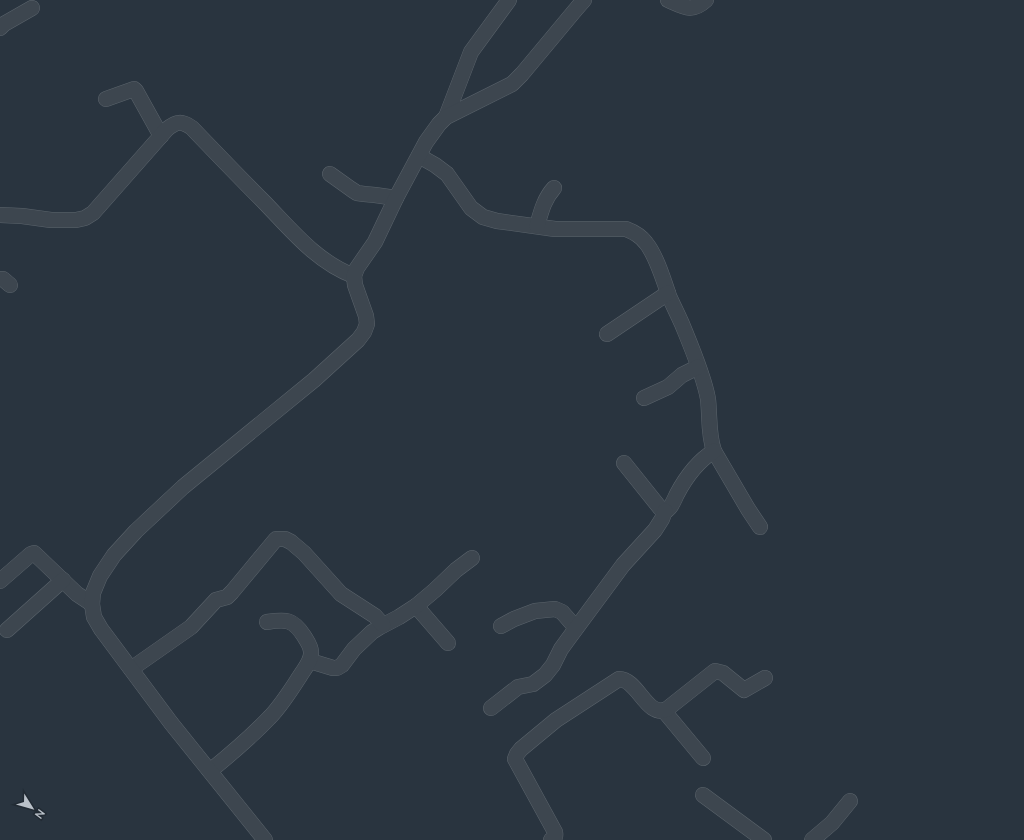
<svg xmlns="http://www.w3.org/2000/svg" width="1024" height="840" viewBox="0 0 1024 840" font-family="Lato,sans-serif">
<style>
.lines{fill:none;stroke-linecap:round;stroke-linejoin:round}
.minor-casing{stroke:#5b646c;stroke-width:16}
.minor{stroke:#3d464f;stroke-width:15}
</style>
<rect width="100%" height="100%" fill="#29343f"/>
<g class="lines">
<defs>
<g id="minor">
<path d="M668 0C684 7 692 13 706 0"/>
<polyline points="0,28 4,24 32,8"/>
<polyline points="106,99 134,89 136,91 161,136"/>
<polyline points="446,117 471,52 509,0"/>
<path d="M419 156 435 165 447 174 471 208 483 217 497 221 555 229H626C634 232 641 236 646 243 656 255 664 281 669 296 673 305 678 315 682 324 691 346 704 376 708 399 710 416 708 434 714 451L748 509 760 527"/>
<polyline points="330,174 351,189 357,193 364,194 375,195 396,198"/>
<path d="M0 215 22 216 51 220H76L85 218 93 213 167 129C177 121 182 121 192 128 216 153 240 178 265 203 292 231 317 262 354 276"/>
<path d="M537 226C541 212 544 199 554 188"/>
<polyline points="0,279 3,279 10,285"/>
<polyline points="607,334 668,293"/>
<polyline points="644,398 668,387 682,375 698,367"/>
<path d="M624 463 660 508 665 511C671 509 674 500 677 494 686 477 698 461 714 451"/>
<polyline points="0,581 31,554 34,553 77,594 92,604"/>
<polyline points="416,606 448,643"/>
<polyline points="501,626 514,619 535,611 555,609 562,612 576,628"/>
<polyline points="7,630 63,580"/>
<polyline points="310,661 333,668 337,668 342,665 354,649 372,632 380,627 399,617 416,606 435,590 456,570 472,558"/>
<polyline points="131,669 191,627 216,600 227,597 232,592 276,539 285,539 291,542 304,553 341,594 375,616 383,625"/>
<polyline points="491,708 518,687 533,684 545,675 553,665 561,649 569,638 623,565 655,530 662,519 665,511"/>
<polyline points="664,711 703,758"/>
<path d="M210 771C231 754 251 737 269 718 281 706 290 691 300 676 304 669 312 661 311 652 311 646 307 641 304 636 293 619 286 619 267 622"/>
<polyline points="703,795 764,840"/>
<polyline points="265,840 171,723 101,629 94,617 92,604 93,593 100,576 114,555 136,531 183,487 314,380 358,340 364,332 367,324 366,316 355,285 354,276 357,268 375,242 396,198 426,142 439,124 446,117 512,84 522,74 577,8 584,0"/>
<path d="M551 840C555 838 556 837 555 832L515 759 517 754 521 749 556 720 619 679C638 679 647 719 667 709L715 671 723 673 744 690 765 678"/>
<polyline points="812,840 832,823 850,801"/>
</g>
</defs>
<!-- minor casing -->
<use href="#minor" class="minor-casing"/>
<!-- minor -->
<use href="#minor" class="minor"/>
</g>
<!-- north arrow -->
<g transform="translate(32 808) rotate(127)" stroke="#222b34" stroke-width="3" paint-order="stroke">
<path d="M0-3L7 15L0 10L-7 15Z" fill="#bac1c9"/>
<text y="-6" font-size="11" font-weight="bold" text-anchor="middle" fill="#bac1c9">N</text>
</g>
</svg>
